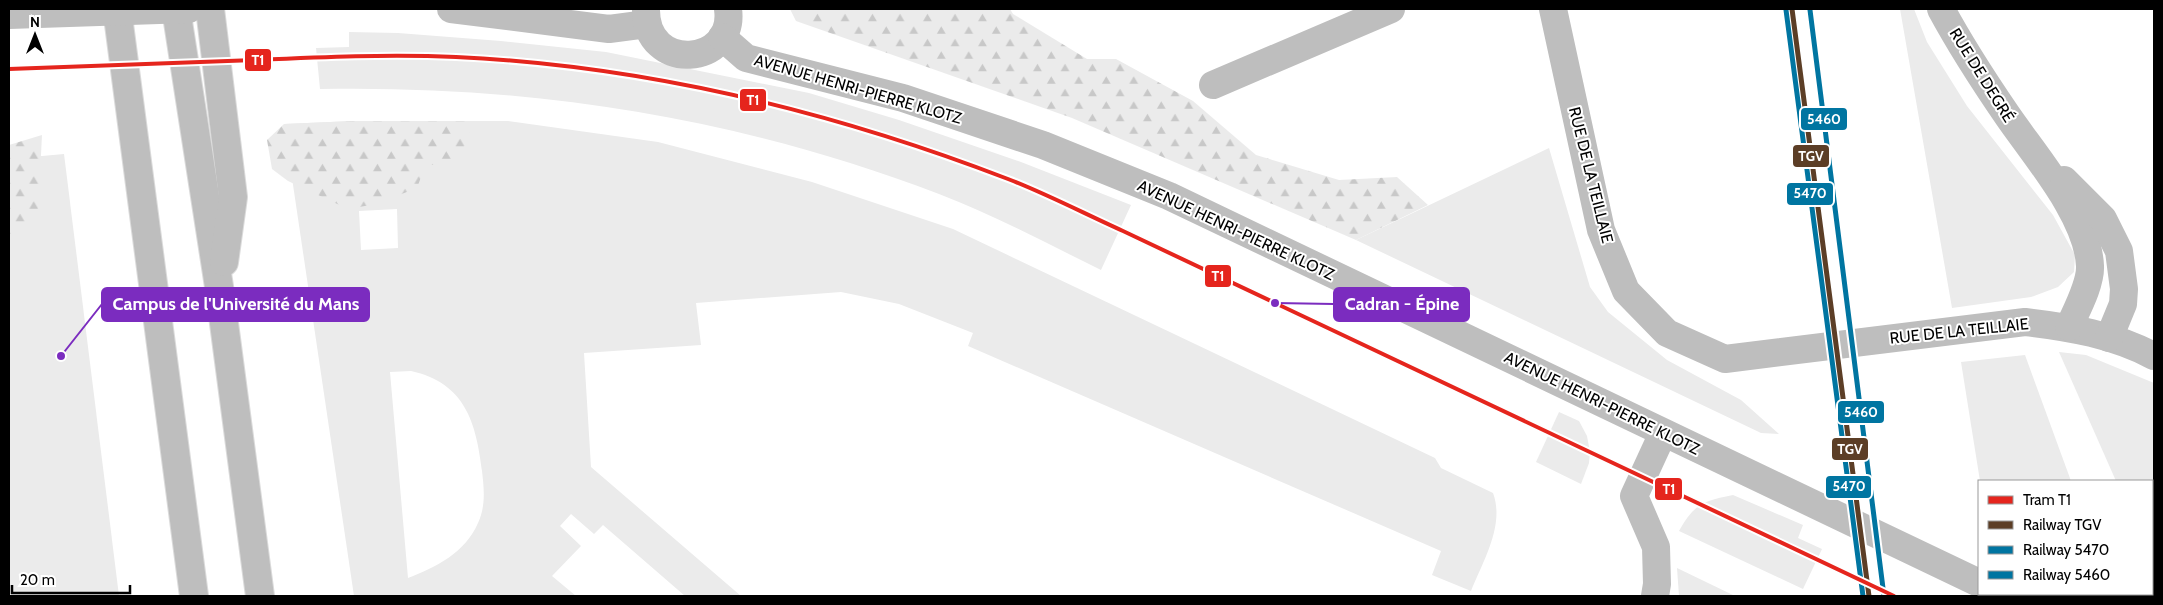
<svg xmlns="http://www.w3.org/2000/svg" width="2163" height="605" viewBox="0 0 2163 605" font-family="Cabin,sans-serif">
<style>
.grass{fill:#ebebeb;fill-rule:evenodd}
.forest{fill:url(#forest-firs)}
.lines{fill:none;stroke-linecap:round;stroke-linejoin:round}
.highway-casing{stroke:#dbdbdb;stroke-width:30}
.minor{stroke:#bebebe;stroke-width:28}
.highway{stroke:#bebebe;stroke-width:28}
.minor-bridge{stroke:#bebebe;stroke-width:28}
.rail-1-casing{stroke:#fff;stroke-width:9}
.rail-2-casing{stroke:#fff;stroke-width:9}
.rail-3-casing{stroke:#fff;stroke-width:9}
.rail-1{stroke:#5c3e26;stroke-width:5}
.rail-2{stroke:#0075a1;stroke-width:5}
.rail-3{stroke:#0075a1;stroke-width:5}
.tram-1-casing{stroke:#fff;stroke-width:8}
.tram-1{stroke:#e5251d;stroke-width:4}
.labels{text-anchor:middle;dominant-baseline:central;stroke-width:4;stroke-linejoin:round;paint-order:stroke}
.street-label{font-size:16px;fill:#000;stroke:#fff}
.leader{fill:none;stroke:#7b2cbf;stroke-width:2}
.callout-dot{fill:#7b2cbf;stroke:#fff;stroke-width:2}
.callout{fill:#7b2cbf;stroke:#7b2cbf;stroke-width:2}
.callout-label{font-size:18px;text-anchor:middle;font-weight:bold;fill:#fff}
.line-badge{stroke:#fff;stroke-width:2}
.badge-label{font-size:14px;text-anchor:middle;font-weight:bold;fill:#fff}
</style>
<defs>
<pattern id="forest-firs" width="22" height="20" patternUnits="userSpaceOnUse" patternTransform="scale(1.25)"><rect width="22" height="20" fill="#ebebeb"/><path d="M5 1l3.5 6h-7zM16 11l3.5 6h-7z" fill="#c8c8c8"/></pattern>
</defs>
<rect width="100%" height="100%" fill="#fff"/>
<!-- grass -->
<g class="grass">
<polygon points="1900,9 1914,9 1927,42 1967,106 2053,215 2075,255 2074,272 2058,287 2031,297 1952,308"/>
<path d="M349 32 398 33 501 41 606 52 809 93 899 120 1021 162 1131 205 1101 270C1048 244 994 215 939 194 740 118 533 85 320 89L316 48 349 47Z"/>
<path d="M353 121H508L658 142 812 182 953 229 1435 458 1441 468 1493 493C1505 525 1483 561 1471 591L1432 575 1441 551 968 346 973 333 899 304 841 292 696 303 701 345 584 353 591 467 741 596H685L603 525 594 534 571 514 560 526 581 546 552 576 576 596H354L284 124ZM397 209 398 248 361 250 359 211ZM411 371C465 383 476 422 482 471 484 488 486 506 478 523 465 553 436 567 408 578L390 372Z"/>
<polygon points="1549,148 1590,287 1608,312 1667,360 1741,400 1779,434 1761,433 1356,240"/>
<polygon points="64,154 119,596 9,596 9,159"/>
<polygon points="2059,352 2086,355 2154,383 2154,596 2150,596 2152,594 2152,481 2116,481"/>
<polygon points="2025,355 2071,481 1980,481 1961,362"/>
<polygon points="1559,412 1579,421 1587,436 1590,452 1589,463 1581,484 1536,462"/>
<path d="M1733 495 1803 525 1798 538 1822 549 1803 589 1679 531C1695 503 1703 501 1733 495Z"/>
<polygon points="1677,568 1735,596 1679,596"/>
</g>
<!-- forest -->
<g class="forest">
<polygon points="790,9 1010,9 1013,14 1087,59 1116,59 1193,101 1256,155 1339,180 1397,177 1428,205 1356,240 1072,118 796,21"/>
<path d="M353 121H471C469 138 465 149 455 161L425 166 417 188 376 204 348 209 288 181 272 169 267 140 284 124Z"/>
<polygon points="42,135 38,213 9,236 9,145"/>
</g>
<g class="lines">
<defs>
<g id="highway">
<polyline points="117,9 194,596"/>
<polyline points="176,9 220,293 260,596"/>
<polyline points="210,9 233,197 224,262"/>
</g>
</defs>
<!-- highway casing -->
<use href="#highway" class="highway-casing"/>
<!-- minor -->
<g class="minor">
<polyline points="451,9 609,29 647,24"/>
<path d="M646 9C645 74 736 66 728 9"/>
<path d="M1553 9 1601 230 1626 291 1667 333 1725 359 2025 322C2070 327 2114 335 2154 356"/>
<path d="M1941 9C1961 46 1983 80 2007 115 2035 156 2088 216 2090 266 2091 284 2076 311 2069 327"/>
<polyline points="722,37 746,58 903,98 1043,145 1169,196 1979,583"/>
<polyline points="1213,85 1391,9"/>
<polyline points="2064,180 2103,219 2119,251 2124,289 2123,304 2109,338"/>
<polyline points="2001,594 2007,596"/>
<polyline points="1655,596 1657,584 1656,547 1634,496 1663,433"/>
</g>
<!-- highway -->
<use href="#highway" class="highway"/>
<!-- minor-bridge -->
<polyline class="minor-bridge" points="9,15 189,9"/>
<defs>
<polyline id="rail-1" points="1792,9 1869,596"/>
<polyline id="rail-2" points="1786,10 1863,596"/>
<polyline id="rail-3" points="1810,10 1884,596"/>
</defs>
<!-- rail-1 casing -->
<use href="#rail-1" class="rail-1-casing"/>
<!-- rail-2 casing -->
<use href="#rail-2" class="rail-2-casing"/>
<!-- rail-3 casing -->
<use href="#rail-3" class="rail-3-casing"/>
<!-- rail-1 -->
<use href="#rail-1" class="rail-1"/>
<!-- rail-2 -->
<use href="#rail-2" class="rail-2"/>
<!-- rail-3 -->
<use href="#rail-3" class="rail-3"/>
<defs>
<path id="tram-1" d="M9 69C91 66 173 63 255 60 322 57 389 54 456 57 646 66 831 111 1008 179 1047 194 1085 214 1123 231L1894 596"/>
</defs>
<!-- tram-1 casing -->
<use href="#tram-1" class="tram-1-casing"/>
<!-- tram-1 -->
<use href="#tram-1" class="tram-1"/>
</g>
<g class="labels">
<!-- street labels -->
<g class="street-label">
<text transform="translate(1982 75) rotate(58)">RUE DE DEGRÉ</text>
<text transform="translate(858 89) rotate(16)">AVENUE HENRI-PIERRE KLOTZ</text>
<text transform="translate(1591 175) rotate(76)">RUE DE LA TEILLAIE</text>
<text transform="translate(1236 230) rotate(25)">AVENUE HENRI-PIERRE KLOTZ</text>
<text transform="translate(1959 331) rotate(-6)">RUE DE LA TEILLAIE</text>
<text transform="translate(1602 403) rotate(26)">AVENUE HENRI-PIERRE KLOTZ</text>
</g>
</g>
<!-- callouts -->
<path class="leader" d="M61 356L102 304M1275 303L1334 304"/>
<g class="callout-dot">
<circle cx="61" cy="356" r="5"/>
<circle cx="1275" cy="303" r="5"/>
</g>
<g class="callout">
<rect x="102" y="288" width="267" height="33" rx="5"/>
<rect x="1334" y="288" width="135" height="33" rx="5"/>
</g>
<g class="callout-label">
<text x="236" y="310">Campus de l'Université du Mans</text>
<text x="1402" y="310">Cadran - Épine</text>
</g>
<g class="line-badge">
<rect x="244" y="48" width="28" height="24" rx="5" fill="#e5251d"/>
<rect x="739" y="88" width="28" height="24" rx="5" fill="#e5251d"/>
<rect x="1800" y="107" width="48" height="24" rx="5" fill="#0075a1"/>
<rect x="1792" y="144" width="38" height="24" rx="5" fill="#5c3e26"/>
<rect x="1786" y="182" width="48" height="24" rx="5" fill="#0075a1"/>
<rect x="1204" y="264" width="28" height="24" rx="5" fill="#e5251d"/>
<rect x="1837" y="400" width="48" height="24" rx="5" fill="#0075a1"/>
<rect x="1831" y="437" width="38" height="24" rx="5" fill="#5c3e26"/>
<rect x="1825" y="475" width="47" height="24" rx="5" fill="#0075a1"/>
<rect x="1654" y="477" width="29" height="24" rx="5" fill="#e5251d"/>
</g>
<g class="badge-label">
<text x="258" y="65">T1</text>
<text x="753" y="105">T1</text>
<text x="1824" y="124">5460</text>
<text x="1811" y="161">TGV</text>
<text x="1810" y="198">5470</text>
<text x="1218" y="281">T1</text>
<text x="1861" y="417">5460</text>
<text x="1850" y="454">TGV</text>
<text x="1849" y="491">5470</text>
<text x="1669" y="494">T1</text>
</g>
<!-- border -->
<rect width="2163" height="605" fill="none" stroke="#000000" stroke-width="20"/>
<!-- legend -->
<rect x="1978" y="480" width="175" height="115" fill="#ffffff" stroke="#999999"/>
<rect x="1988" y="496" width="25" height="8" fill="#e5251d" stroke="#999999"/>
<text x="2023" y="505" font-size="15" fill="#000000">Tram T1</text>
<rect x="1988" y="521" width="25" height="8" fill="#5c3e26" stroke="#999999"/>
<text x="2023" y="530" font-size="15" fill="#000000">Railway TGV</text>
<rect x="1988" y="546" width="25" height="8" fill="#0075a1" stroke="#999999"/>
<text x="2023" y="555" font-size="15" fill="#000000">Railway 5470</text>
<rect x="1988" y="571" width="25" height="8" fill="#0075a1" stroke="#999999"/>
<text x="2023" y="580" font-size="15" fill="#000000">Railway 5460</text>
<!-- north arrow -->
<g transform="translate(35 35)" stroke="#ffffff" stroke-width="4" paint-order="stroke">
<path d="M0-4L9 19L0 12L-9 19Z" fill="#000000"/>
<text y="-8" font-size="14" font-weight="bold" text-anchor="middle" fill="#000000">N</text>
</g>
<!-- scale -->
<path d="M12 585v8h118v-8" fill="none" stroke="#000000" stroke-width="2.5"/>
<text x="20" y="585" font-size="15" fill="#000000" stroke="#ffffff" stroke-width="4" paint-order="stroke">20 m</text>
</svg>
